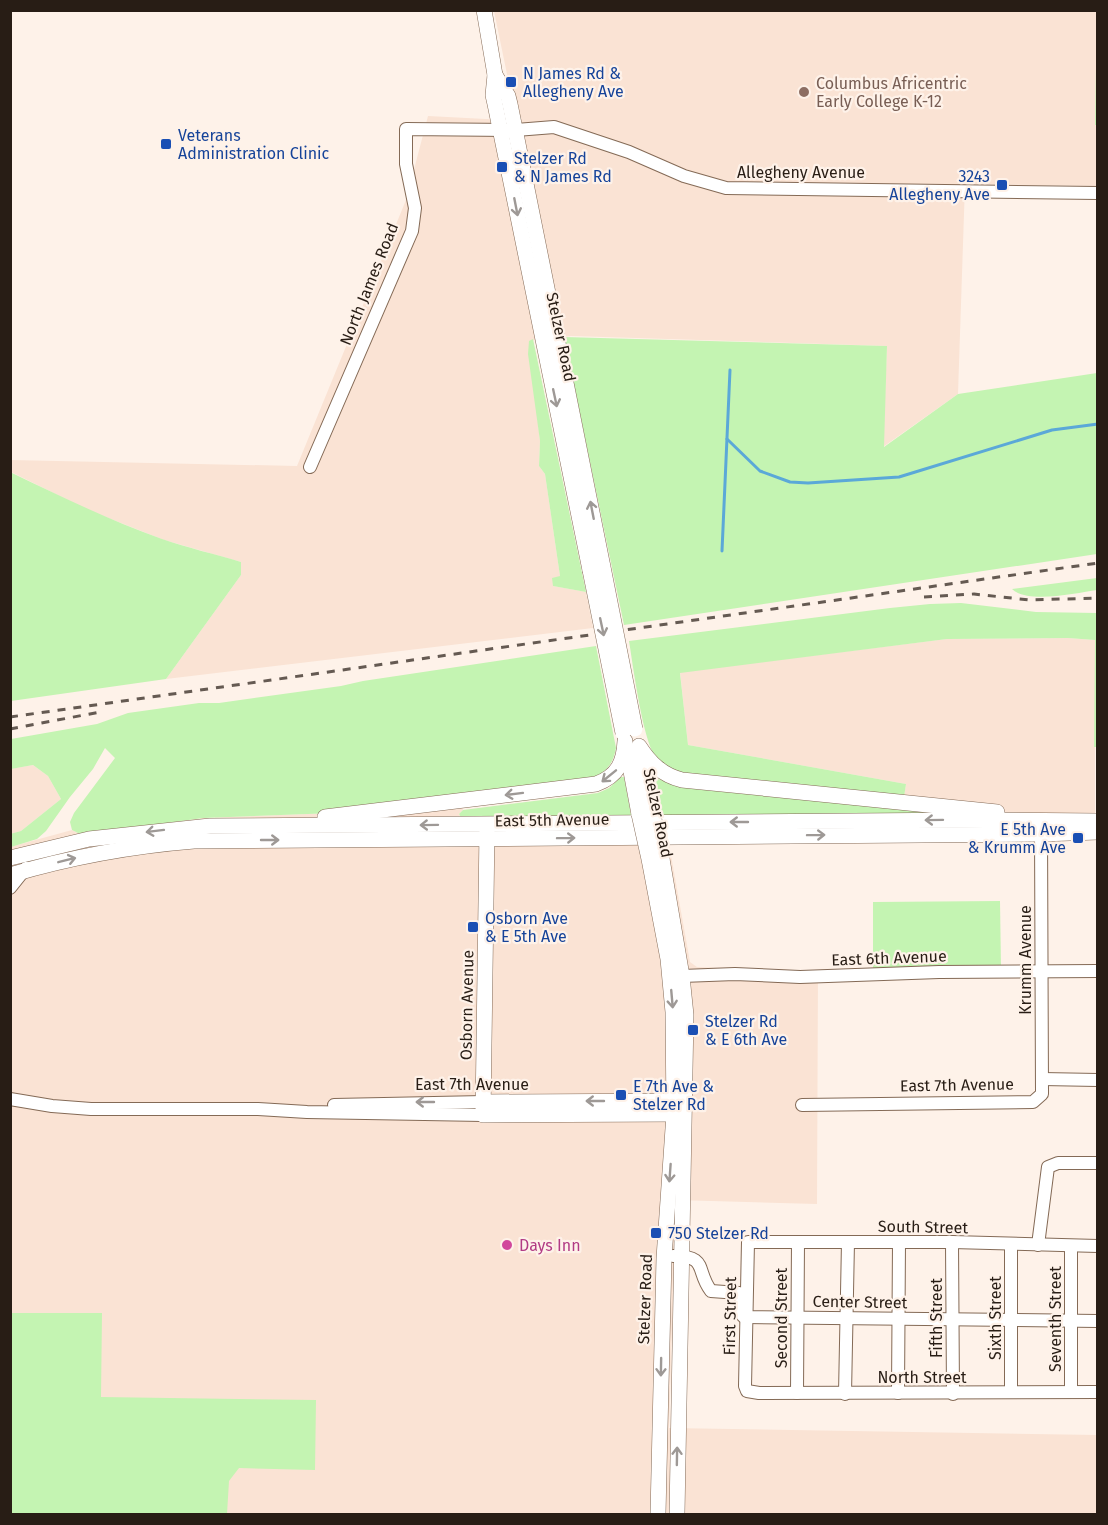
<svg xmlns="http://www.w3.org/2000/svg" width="1108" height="1525" viewBox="0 0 1108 1525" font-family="'Fira Sans',sans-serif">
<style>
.built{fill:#fae3d4}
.green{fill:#c4f4b2}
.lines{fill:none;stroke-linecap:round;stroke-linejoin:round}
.stream{stroke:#5ba8d8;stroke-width:3}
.minor-casing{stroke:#846a56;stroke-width:14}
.major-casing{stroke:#846a56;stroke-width:16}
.minor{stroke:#fff;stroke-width:12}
.major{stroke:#fff;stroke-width:15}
.rail{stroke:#655a52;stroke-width:3;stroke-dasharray:8 8;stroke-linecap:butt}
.major-bridge-casing{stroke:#846a56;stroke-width:16;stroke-linecap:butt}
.major-bridge{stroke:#fff;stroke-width:15}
.oneway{stroke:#9e9996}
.transit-dot{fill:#1a4fb4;stroke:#fef2e9;stroke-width:2}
.education-dot{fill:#8d6e63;stroke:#fef2e9;stroke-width:2}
.hotel-dot{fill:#d1479c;stroke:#fef2e9;stroke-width:2}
.labels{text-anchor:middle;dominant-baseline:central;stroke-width:4.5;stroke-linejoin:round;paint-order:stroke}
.transit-label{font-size:16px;fill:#164399;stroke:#fef2e9;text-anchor:start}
.education-label{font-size:16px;fill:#785e54;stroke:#fef2e9;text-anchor:start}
.street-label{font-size:16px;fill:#281d15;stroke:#fef2e9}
.hotel-label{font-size:16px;fill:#b23c85;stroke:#fef2e9;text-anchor:start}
</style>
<rect width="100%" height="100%" fill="#fef2e9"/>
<!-- built -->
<g class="built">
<polygon points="494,11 1097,11 1097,186 965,184 958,394 883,447 887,346 571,336 529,341 540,441 539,466 545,474 560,576 553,586 586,592 593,628 166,679 241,575 241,562 164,540 88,510 11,472 10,460 297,466 406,200 428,116 505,120 516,118"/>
<polygon points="1068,638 1095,640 1095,826 902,808 906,784 688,745 680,672 947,639"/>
<polygon points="33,765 48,776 61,799 21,831 11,834 10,769"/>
<polygon points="459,798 463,810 459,814 462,819 631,815 669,844 690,962 697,967 818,971 817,1204 676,1200 669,1428 1097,1435 1097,1514 11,1514 10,847 72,830 82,835 203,818 335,813"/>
</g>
<!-- green -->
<g class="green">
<polygon points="1097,10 1098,11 1097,125 1095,125"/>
<polygon points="564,337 887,346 884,447 958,394 1097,373 1097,554 624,625"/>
<polygon points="533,339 586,592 553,586 552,578 560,576 545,474 539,466 540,441 528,354 529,341"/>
<path d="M10 472C60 496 109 520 162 539 188 548 215 554 241 562V575L166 679 11 701Z"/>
<path d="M1097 578V590C1077 593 1027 604 1012 589Z"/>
<path d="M961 603 1036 612 1097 613V747H1094L1095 640 1068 638 947 639 680 673 688 745 906 784 904 797 686 774C676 771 664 767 657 759 643 744 633 665 629 641L890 608 930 604Z"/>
<path d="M596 646 616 748C613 764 607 771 593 778L335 813 203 818 82 835 72 830 70 822 74 813 115 758 105 748 93 769 70 797 46 831 37 839 11 847 10 834 21 831 61 799 48 776 33 765 11 769V739L97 724 128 713 199 703H219L341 686 363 681Z"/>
<polygon points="621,777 624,777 631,815 462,819 459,814 463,810 598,793 609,788"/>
<polygon points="659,779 674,785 696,789 938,813 662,817 656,781"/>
<polygon points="1000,901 1001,969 873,971 873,902"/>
<polygon points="10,1313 102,1313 101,1397 316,1400 315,1470 239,1468 229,1481 227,1514 11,1514"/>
</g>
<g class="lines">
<!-- stream -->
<g class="stream">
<polyline points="727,439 760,471 790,482 808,483 899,477 1052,430 1098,424"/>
<polyline points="722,551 730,370"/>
</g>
<defs>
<g id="minor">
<polyline points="310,467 412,231 415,208 406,164 406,129 516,130 554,127 629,152 684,176 726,188 1098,193"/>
<polyline points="10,888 26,868"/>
<polyline points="682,976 735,974 800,977 939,972 1098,971"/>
<polyline points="1042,1079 1098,1080"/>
<polyline points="10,1099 52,1106 91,1109 258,1109 307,1112 483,1115"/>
<polyline points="334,1105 484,1102"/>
<polyline points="802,1105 1033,1102 1042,1094 1041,828"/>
<polyline points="952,1242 953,1394"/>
<polyline points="1038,1245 1048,1167 1058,1163 1098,1163"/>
<polyline points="1098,1246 952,1242 748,1242 745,1386 747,1391 759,1393 1098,1392"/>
<path d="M673 1256C709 1256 695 1270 711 1291L739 1293 741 1295 742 1315 744 1317 1098 1321"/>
<polyline points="1011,1392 1011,1245"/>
<polyline points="1071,1392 1071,1246"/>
<polyline points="797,1393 798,1242"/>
<polyline points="898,1393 899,1243"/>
<polyline points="845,1394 848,1242"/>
</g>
<g id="major">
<polyline points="484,10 495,75 493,95 495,104 590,570"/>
<polyline points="495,75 508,96 510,104 603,567"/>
<path d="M639 746C650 763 662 775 682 780L997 812"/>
<polyline points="627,750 639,814"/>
<polyline points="640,753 653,814"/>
<path d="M325 817 596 784C618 776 624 762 625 741"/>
<polyline points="487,830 483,1115 682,1114"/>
<polyline points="10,858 89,839 210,826 976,820 1098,821"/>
<polyline points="649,859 668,959 673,1012 674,1114 664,1258 658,1514"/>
<polyline points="662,859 682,976 686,1015 677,1514"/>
<path d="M10 875C71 857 132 846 194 841L1041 834 1098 832"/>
<polyline points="484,1102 685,1101"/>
</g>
</defs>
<!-- minor casing -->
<use href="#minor" class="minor-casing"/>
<!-- major casing -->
<use href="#major" class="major-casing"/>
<!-- minor -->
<use href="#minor" class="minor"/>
<!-- major -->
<use href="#major" class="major"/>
<!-- rail -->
<g class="rail">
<polyline points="924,597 974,594 1029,600 1098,598"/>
<polyline points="10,717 1098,563"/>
<polyline points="10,729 100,712"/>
</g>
<defs>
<g id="major-bridge">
<polyline points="603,567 635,729"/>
<polyline points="590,570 623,733"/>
<polyline points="639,814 649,859"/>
<polyline points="653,814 662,859"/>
</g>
</defs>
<!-- major-bridge casing -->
<use href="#major-bridge" class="major-bridge-casing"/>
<!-- major-bridge -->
<use href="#major-bridge" class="major-bridge"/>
</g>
<!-- one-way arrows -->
<defs><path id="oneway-shaft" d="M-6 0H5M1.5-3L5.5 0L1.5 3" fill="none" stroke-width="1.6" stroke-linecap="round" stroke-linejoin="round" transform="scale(1.5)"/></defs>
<g class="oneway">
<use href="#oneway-shaft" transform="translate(516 207) rotate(79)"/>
<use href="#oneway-shaft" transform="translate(555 398) rotate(78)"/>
<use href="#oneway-shaft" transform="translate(592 510) rotate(-101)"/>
<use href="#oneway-shaft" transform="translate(602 627) rotate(78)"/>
<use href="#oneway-shaft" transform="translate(609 776) rotate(141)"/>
<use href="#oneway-shaft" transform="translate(514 794) rotate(173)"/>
<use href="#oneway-shaft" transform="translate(934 820) rotate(179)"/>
<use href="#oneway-shaft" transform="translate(739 822) rotate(180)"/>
<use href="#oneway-shaft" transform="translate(429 825) rotate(179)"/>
<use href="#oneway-shaft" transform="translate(155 831) rotate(173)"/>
<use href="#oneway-shaft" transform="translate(816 835) rotate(-1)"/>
<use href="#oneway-shaft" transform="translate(566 838) rotate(-1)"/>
<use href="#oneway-shaft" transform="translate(270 840)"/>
<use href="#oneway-shaft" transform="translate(67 860) rotate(-14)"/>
<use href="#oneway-shaft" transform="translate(672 999) rotate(85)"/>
<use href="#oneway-shaft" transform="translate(595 1101) rotate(180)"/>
<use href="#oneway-shaft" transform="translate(425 1102) rotate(180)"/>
<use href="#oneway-shaft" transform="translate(670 1173) rotate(94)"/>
<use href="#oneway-shaft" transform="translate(661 1367) rotate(91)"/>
<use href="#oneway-shaft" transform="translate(677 1456) rotate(-89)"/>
</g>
<!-- markers -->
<g class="transit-dot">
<rect x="505" y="76" width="12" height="12" rx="3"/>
<rect x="160" y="138" width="12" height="12" rx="3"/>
<rect x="496" y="161" width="12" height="12" rx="3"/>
<rect x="996" y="179" width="12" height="12" rx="3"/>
<rect x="1072" y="832" width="12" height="12" rx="3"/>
<rect x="467" y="921" width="12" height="12" rx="3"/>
<rect x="687" y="1024" width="12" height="12" rx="3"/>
<rect x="615" y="1089" width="12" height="12" rx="3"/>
<rect x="650" y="1227" width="12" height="12" rx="3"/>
</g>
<circle class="education-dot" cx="804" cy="92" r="6"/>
<circle class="hotel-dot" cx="507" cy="1245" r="6"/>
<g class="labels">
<!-- transit labels -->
<g class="transit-label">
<text x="523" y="73">N James Rd &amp;<tspan x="523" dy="18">Allegheny Ave</tspan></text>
<text x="178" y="135">Veterans<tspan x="178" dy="18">Administration Clinic</tspan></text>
<text x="514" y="158">Stelzer Rd<tspan x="514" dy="18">&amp; N James Rd</tspan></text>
<text x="990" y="176" text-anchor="end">3243<tspan x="990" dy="18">Allegheny Ave</tspan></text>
<text x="1066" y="829" text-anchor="end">E 5th Ave<tspan x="1066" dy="18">&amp; Krumm Ave</tspan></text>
<text x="485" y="918">Osborn Ave<tspan x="485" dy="18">&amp; E 5th Ave</tspan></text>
<text x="705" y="1021">Stelzer Rd<tspan x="705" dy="18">&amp; E 6th Ave</tspan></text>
<text x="633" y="1086">E 7th Ave &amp;<tspan x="633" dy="18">Stelzer Rd</tspan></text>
<text x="668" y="1233">750 Stelzer Rd</text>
</g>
<!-- education labels -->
<g class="education-label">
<text x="816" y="83">Columbus Africentric<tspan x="816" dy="18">Early College K-12</tspan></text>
</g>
<!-- street labels -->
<g class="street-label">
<text x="801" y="172">Allegheny Avenue</text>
<text transform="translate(369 284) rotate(-68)">North James Road</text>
<text transform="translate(561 337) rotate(78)">Stelzer Road</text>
<text transform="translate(658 813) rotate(78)">Stelzer Road</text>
<text transform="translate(552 820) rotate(-1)">East 5th Avenue</text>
<text transform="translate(889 958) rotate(-2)">East 6th Avenue</text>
<text transform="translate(1025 960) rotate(-90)">Krumm Avenue</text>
<text transform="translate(467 1005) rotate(-89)">Osborn Avenue</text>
<text x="472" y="1084">East 7th Avenue</text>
<text transform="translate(957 1085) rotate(-1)">East 7th Avenue</text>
<text transform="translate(923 1227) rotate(1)">South Street</text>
<text transform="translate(645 1299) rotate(-88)">Stelzer Road</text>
<text transform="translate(860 1302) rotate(1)">Center Street</text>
<text transform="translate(730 1316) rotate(-89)">First Street</text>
<text transform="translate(781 1318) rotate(-90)">Second Street</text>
<text transform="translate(936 1318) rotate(-90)">Fifth Street</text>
<text transform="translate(995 1318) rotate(-90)">Sixth Street</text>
<text transform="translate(1055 1319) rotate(-90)">Seventh Street</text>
<text x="922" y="1377">North Street</text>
</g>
<!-- hotel labels -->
<g class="hotel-label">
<text x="519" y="1245">Days Inn</text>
</g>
</g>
<!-- border -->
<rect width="1108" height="1525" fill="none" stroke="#281d15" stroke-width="24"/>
</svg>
